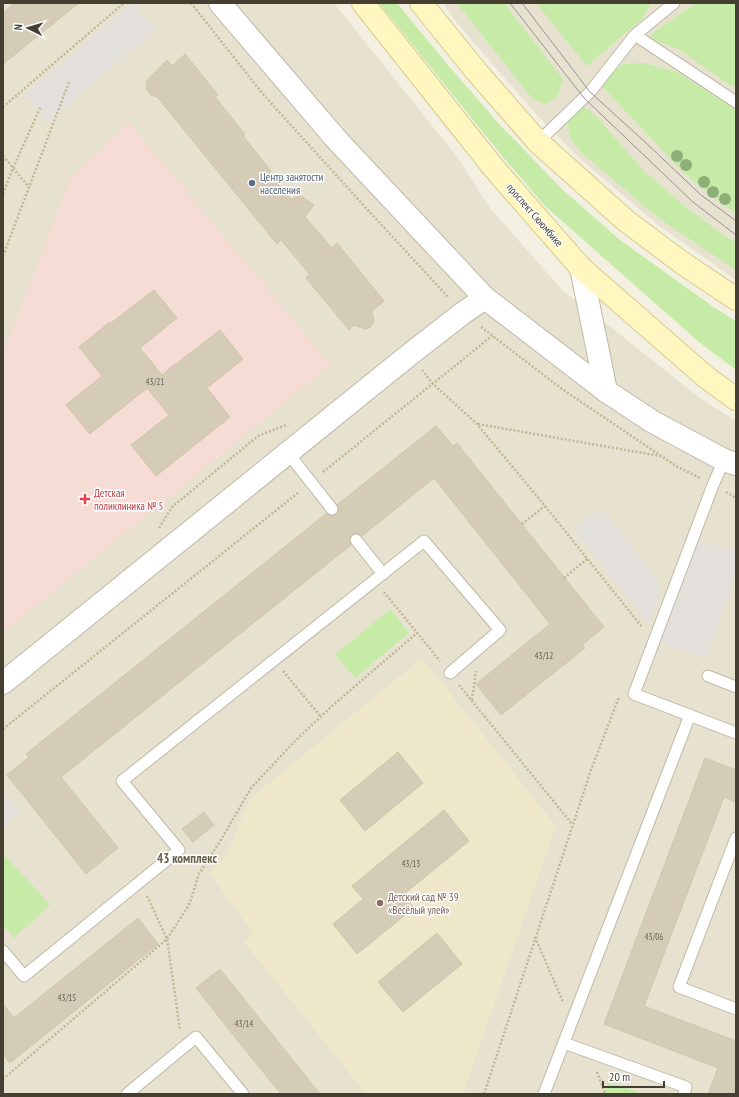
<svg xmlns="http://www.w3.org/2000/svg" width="739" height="1097" viewBox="0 0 739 1097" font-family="'PT Sans Narrow',sans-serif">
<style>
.residential{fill:#e7e2d0}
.education{fill:#eee7ca}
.medical{fill:#f5dcd4}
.green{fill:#c5eba6}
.parking{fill:#e3e0db}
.building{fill:#d5ccb7;stroke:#d1c5a9}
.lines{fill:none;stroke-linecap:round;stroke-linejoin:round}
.service-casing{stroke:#bfb8a4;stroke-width:13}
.minor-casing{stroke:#bfb8a4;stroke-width:24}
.secondary-casing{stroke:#d7cb8d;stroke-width:24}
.path{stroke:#c2b694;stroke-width:2.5;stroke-dasharray:2 2;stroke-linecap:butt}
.service{stroke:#fff;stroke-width:11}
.minor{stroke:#fff;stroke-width:22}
.secondary{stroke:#fff6c0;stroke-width:22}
.tram{stroke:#939393;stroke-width:1}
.tree{fill:#8db078}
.service-dot{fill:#5c6f8a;stroke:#fff;stroke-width:1.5}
.health-dot{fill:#e0444e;stroke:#fff;stroke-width:1.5}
.education-dot{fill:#8d6e63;stroke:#fff;stroke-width:1.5}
.labels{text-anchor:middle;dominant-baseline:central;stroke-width:3;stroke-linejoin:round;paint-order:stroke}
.number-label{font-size:9px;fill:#696253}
.service-label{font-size:11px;fill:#4e5e75;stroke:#fff;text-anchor:start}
.street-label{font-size:11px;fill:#453f32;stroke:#fff}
.health-label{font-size:11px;fill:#be3a42;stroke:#fff;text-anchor:start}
.education-label{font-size:11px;fill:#785e54;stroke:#fff;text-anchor:start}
.quarter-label{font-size:13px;font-weight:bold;fill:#685f48;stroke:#fff}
</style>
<rect width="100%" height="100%" fill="#f3f0e2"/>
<!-- residential -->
<g class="residential">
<polygon points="3,3 334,3 458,158 490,208 563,291 608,325 700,398 736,421 736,1094 3,1094"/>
<polygon points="443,3 736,3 736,280 658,225 577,156 535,113 457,23"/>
</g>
<!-- education -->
<polygon class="education" points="422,658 556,826 463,1094 366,1094 244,942 253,933 209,872 225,857 251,798"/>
<!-- medical -->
<polygon class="medical" points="129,122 331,365 3,633 3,353 71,177"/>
<!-- green -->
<g class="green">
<polygon points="379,3 397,3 447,64 500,125 563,190 620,240 715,308 736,321 736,370 699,342 545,206 503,157"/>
<polygon points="457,3 504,3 563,79 557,98 545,104 532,98"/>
<polygon points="536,3 651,3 642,19 587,66"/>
<polygon points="696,3 736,3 736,85 732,86 698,63 681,50 650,38 654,32"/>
<polygon points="644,63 677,72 736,110 736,213 727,207 684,173 600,84 604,79 623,64"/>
<polygon points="583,107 592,112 644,171 683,205 725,236 736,242 736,270 660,219 583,154 570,138 568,125 570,113 575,108"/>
<polygon points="390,609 409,633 355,678 335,655"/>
<polygon points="5,856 50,905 14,938 3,925 3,858"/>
<polygon points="608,1082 643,1094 604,1094"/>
</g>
<!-- parking -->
<g class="parking">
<polygon points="132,3 155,30 47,122 24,95"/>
<polygon points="602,508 661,587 649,623 574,529"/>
<polygon points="696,538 736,552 736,572 706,658 660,642"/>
<polygon points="3,793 19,813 3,826"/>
</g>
<!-- building -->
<g class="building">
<polygon points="15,3 79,3 3,64 3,13"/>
<polygon points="185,54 218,95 215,97 245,134 243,136 271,171 269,173 292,200 297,193 314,205 305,217 332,248 337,243 384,301 372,311 374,322 369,328 365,329 354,325 349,330 306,278 310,275 281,240 277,244 157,97 151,95 147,90 146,84 148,79 167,60 172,66"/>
<polygon points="154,290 177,318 140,348 162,375 176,363 176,364 220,330 243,359 207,388 230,417 156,476 131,445 169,415 147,388 90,434 66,405 102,376 79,347 110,322 111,323"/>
<polygon points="436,426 453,446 457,443 604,627 582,645 585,648 501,715 476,684 550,624 434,478 362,536 359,534 355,533 351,535 349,541 351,545 61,777 118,848 86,874 7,775 29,757 26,754 327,513 329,515 333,516 337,514 339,508 337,505"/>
<polygon points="398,752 423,783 365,831 340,800"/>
<polygon points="705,758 736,770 736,802 724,797 644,1006 736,1041 736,1094 708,1094 718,1068 604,1024"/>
<polygon points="444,810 469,841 403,895 414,908 357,954 333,924 363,899 352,886"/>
<polygon points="204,812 214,825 193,842 182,829"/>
<polygon points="138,918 158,944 10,1063 3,1054 3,1004 14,1018"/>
<polygon points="437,933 462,964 403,1012 378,982"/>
<polygon points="220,969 320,1094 281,1094 238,1041 196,988"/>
</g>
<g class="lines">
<defs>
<g id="service">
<polyline points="635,35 674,3"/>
<polyline points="538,142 590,92 635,35 736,102"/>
<polyline points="288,453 332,509"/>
<polyline points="724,460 713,485 634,694 736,733"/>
<polyline points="356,540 383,574"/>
<polyline points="708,676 736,687"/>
<polyline points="736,838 679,987 736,1009"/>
<polyline points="3,951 24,976 179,850 122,781 424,541 500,630 450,673"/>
<polyline points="564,1043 686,1087 684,1094"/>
<polyline points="127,1094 196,1037 243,1094"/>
<polyline points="544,1094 690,715"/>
</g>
<g id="minor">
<polyline points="220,3 336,139 485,298 606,391 653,422 724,460 736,464"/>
<polyline points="581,268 606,391"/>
<polyline points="3,683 409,355 463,313 485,298"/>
</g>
<g id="secondary">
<polyline points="363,3 493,167 581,268 707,378 736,399"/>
<polyline points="421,3 476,71 538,142 625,220 681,262 736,299"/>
</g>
</defs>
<!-- service casing -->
<use href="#service" class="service-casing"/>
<!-- minor casing -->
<use href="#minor" class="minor-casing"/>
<!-- secondary casing -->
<use href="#secondary" class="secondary-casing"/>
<!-- path -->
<g class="path">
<polyline points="191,3 262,93 366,208 449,298"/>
<polyline points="3,107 124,3"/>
<polyline points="3,156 29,187"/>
<polyline points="3,194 13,168 41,106"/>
<polyline points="3,256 69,82"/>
<polyline points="481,327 562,389 676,466 700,478"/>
<polyline points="422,370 432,383 477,424 545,506 642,627"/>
<polyline points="478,424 660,456"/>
<polyline points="323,472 492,336"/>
<polyline points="726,492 736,498"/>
<polyline points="522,524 545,506"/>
<polyline points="159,528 172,507 258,436 286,425"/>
<polyline points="564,578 587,559"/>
<polyline points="384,592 440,661"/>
<polyline points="283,671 321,717"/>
<polyline points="459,685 572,824"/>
<polyline points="472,700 476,671"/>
<polyline points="3,729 299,492"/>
<polyline points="147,896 167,939 180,1030"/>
<polyline points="535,937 563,1002"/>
<polyline points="597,1072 605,1094"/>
<polyline points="3,1079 167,939 189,905 199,874 222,838 251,788 295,741 333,705 417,633"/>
<polyline points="484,1094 591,770 619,697"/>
</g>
<!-- service -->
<use href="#service" class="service"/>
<!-- minor -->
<use href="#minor" class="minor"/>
<!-- secondary -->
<use href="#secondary" class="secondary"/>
<!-- tram -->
<g class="tram">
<polyline points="510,3 584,98 693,202 736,235"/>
<polyline points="522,3 590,92 645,142 701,195 736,221"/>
</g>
</g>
<!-- trees -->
<g class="tree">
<circle cx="677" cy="156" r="6"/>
<circle cx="686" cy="165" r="6"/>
<circle cx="704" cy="182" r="6"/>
<circle cx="713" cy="192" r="6"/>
<circle cx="725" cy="199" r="6"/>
</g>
<!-- markers -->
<circle class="service-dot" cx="252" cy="183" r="4"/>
<path class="health-dot" d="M83 493h4v4h4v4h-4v4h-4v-4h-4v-4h4z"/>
<circle class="education-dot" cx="380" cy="903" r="4"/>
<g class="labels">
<!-- number labels -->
<g class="number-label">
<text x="155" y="381">43/21</text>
<text x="544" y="655">43/12</text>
<text x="411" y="863">43/13</text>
<text x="654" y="936">43/06</text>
<text x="67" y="997">43/15</text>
<text x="244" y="1023">43/14</text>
</g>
<!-- service labels -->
<g class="service-label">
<text x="260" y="177">Центр занятости<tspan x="260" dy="13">населения</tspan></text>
</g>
<!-- street labels -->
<g class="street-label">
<text transform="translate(535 215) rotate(49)">проспект Сююмбике</text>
</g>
<!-- health labels -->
<g class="health-label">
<text x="94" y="493">Детская<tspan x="94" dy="13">поликлиника № 5</tspan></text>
</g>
<!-- education labels -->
<g class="education-label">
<text x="388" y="897">Детский сад № 39<tspan x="388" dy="13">«Весёлый улей»</tspan></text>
</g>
<!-- quarter labels -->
<g class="quarter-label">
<text x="187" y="858">43 комплекс</text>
</g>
</g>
<!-- border -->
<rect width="739" height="1097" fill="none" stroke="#453f32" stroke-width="8"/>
<!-- north arrow -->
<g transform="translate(28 28) rotate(275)" stroke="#ffffff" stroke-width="3" paint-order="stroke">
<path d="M0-3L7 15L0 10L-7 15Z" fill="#453f32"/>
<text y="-6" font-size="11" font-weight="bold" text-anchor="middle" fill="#453f32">N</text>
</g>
<!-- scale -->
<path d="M603 1081v6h61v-6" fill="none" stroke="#453f32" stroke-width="2"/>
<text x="609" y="1081" font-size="12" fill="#453f32" stroke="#ffffff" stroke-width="3" paint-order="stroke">20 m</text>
</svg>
